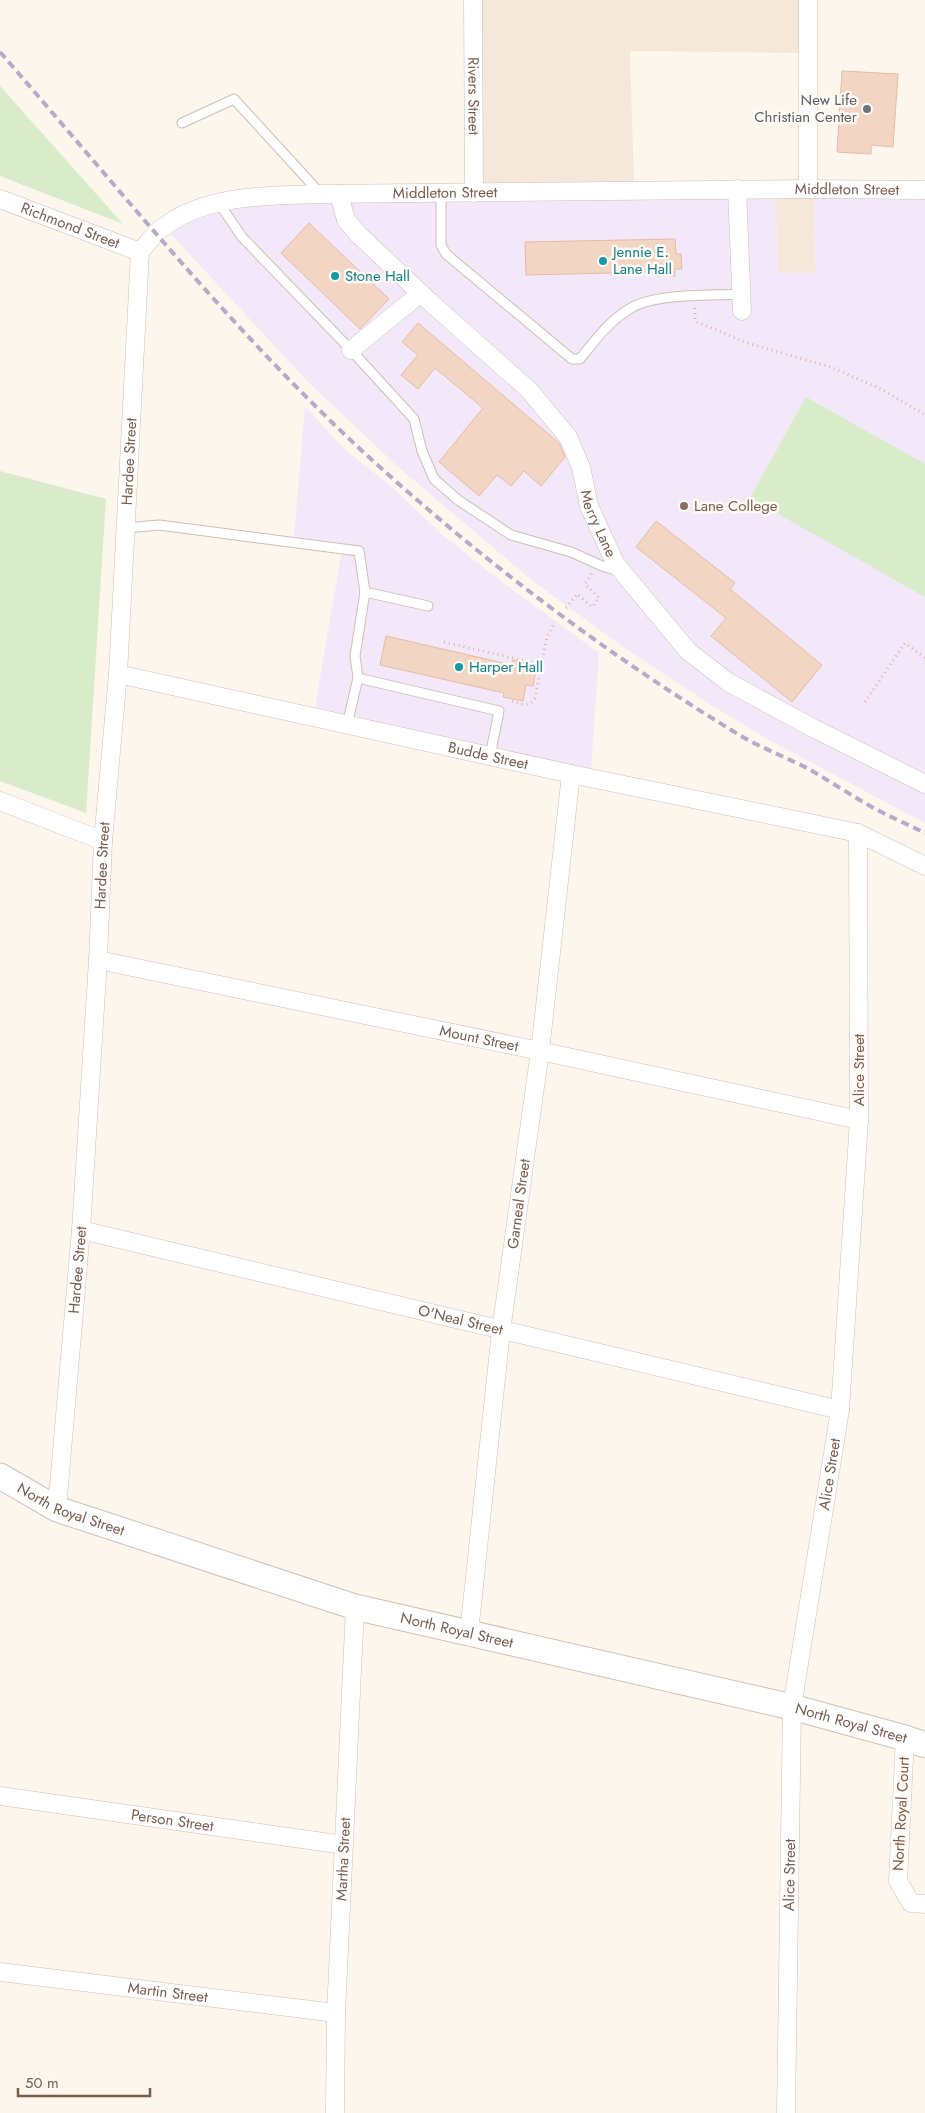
<svg xmlns="http://www.w3.org/2000/svg" width="925" height="2113" viewBox="0 0 925 2113" font-family="Jost,sans-serif">
<style>
.residential{fill:#f5e8da}
.education{fill:#f3e8fa}
.green{fill:#d8ecc9}
.building{fill:#f3d5c3;stroke:#e6bba3}
.lines{fill:none;stroke-linecap:round;stroke-linejoin:round}
.lane-casing{stroke:#d1beb0;stroke-width:11}
.street-casing{stroke:#d1beb0;stroke-width:19}
.secondary-casing{stroke:#d6c0b0;stroke-width:27}
.path{stroke:#d9b8a5;stroke-width:3;stroke-dasharray:1 4;stroke-linecap:butt}
.lane{stroke:#fff;stroke-width:9}
.street{stroke:#fff;stroke-width:18}
.secondary{stroke:#fff;stroke-width:25}
.rail{stroke:#b9a8c9;stroke-width:4;stroke-dasharray:8 5;stroke-linecap:butt}
.worship-dot{fill:#6b7280;stroke:#fffaf3;stroke-width:2}
.culture-dot{fill:#0f9aa8;stroke:#fffaf3;stroke-width:2}
.education-dot{fill:#8d6e63;stroke:#fffaf3;stroke-width:2}
.labels{text-anchor:middle;dominant-baseline:central;stroke-width:5;stroke-linejoin:round;paint-order:stroke}
.street-label{font-size:15px;fill:#7a5c4d;stroke:#fffaf3}
.worship-label{font-size:15px;fill:#5b616d;stroke:#fffaf3;text-anchor:end}
.culture-label{font-size:15px;fill:#0d838f;stroke:#fffaf3;text-anchor:start}
.education-label{font-size:15px;fill:#785e54;stroke:#fffaf3;text-anchor:start}
</style>
<rect width="100%" height="100%" fill="#fdf6ec"/>
<!-- residential -->
<g class="residential">
<polygon points="477,0 802,0 801,53 630,51 634,186 478,188"/>
<polygon points="816,192 814,198 816,273 778,274 775,195"/>
</g>
<!-- education -->
<g class="education">
<polygon points="816,192 925,192 925,823 769,740 713,706 626,649 534,582 397,466 308,382 169,232 181,222 250,202 775,195 778,273 816,273 814,198"/>
<polygon points="305,406 343,448 391,486 438,531 490,573 599,653 591,771 315,708 343,543 294,537"/>
</g>
<!-- green -->
<g class="green">
<polygon points="0,86 123,224 0,176"/>
<polygon points="806,397 925,464 925,597 750,498"/>
<polygon points="0,471 106,499 86,813 0,781"/>
</g>
<!-- building -->
<g class="building">
<polygon points="842,71 898,74 893,147 871,145 871,154 837,152"/>
<polygon points="309,223 389,299 360,329 281,253"/>
<polygon points="675,239 676,254 681,254 682,269 675,269 675,276 655,276 655,272 526,275 525,242"/>
<polygon points="418,323 559,443 565,457 541,486 524,471 511,486 497,475 479,496 439,462 483,408 435,368 418,389 401,375 418,355 402,342"/>
<polygon points="656,521 735,583 730,589 822,665 792,702 711,636 726,618 636,547"/>
<polygon points="386,636 512,665 513,660 530,664 528,669 536,671 533,686 526,685 523,701 503,697 504,693 380,665"/>
</g>
<g class="lines">
<defs>
<g id="lane">
<polyline points="182,123 234,99 320,193"/>
<path d="M441 193V245L446 254 572 359H580C595 340 610 320 631 308 656 293 712 296 741 294"/>
<polyline points="219,203 242,237 351,350 414,419 422,451 434,479 458,500 511,535 571,552 602,566 619,571"/>
<polyline points="126,528 159,525 359,551 365,592"/>
<polyline points="358,678 355,656 365,592 428,606"/>
<polyline points="347,725 358,678 499,711 490,756"/>
</g>
<g id="street">
<path id="s1" d="M473 0 474 193"/>
<polyline points="808,0 808,189"/>
<polyline points="737,189 742,311"/>
<path id="s2" d="M339 194 346 220 359 235 430 302 529 390 568 437 581 467 589 506 615 563 688 651 728 682 813 728 925 784"/>
<path id="s3" d="M0 199 140 252"/>
<polyline points="351,350 421,293"/>
<path id="s4" d="M118 674 571 774 858 833 925 866"/>
<polyline points="0,801 103,841"/>
<path id="s5" d="M98 960 540 1051 859 1120"/>
<path id="s6" d="M81 1230 840 1410"/>
<path id="s7" d="M57 1509 81 1230 98 960 103 841 118 674 140 252C147 244 153 235 161 229 204 194 267 196 320 194L808 189 925 190"/>
<path id="s8" d="M469 1633 501 1331 540 1051 571 774"/>
<polyline points="905,1738 898,1881 911,1903 925,1904"/>
<path id="s9" d="M0 1796 344 1845"/>
<path id="s10" d="M0 1972 336 2013"/>
<path id="s11" d="M335 2113 336 2013 355 1607"/>
<path id="s12" d="M786 2113 792 1707 840 1410 859 1120 858 833"/>
</g>
<g id="secondary">
<path id="s13" d="M0 1476 57 1509 355 1607 792 1707 905 1738 925 1745"/>
</g>
</defs>
<!-- lane casing -->
<use href="#lane" class="lane-casing"/>
<!-- street casing -->
<use href="#street" class="street-casing"/>
<!-- secondary casing -->
<use href="#secondary" class="secondary-casing"/>
<!-- path -->
<g class="path">
<polyline points="695,308 695,321 747,343 831,367 883,390 925,415"/>
<polyline points="566,608 577,594 592,607 599,598 585,584 592,573"/>
<polyline points="444,642 542,665"/>
<path d="M512 701C521 704 529 708 535 698L547 637 555 622"/>
<polyline points="865,702 905,643 925,658"/>
</g>
<!-- lane -->
<use href="#lane" class="lane"/>
<!-- street -->
<use href="#street" class="street"/>
<!-- secondary -->
<use href="#secondary" class="secondary"/>
<!-- rail -->
<path class="rail" d="M0 52C116 185 229 327 359 448 476 556 604 653 741 736 762 748 785 757 807 768 828 780 849 794 870 806 888 816 907 824 925 833"/>
</g>
<!-- markers -->
<circle class="worship-dot" cx="867" cy="109" r="5"/>
<g class="culture-dot">
<circle cx="603" cy="261" r="5"/>
<circle cx="335" cy="276" r="5"/>
<circle cx="459" cy="667" r="5"/>
</g>
<circle class="education-dot" cx="684" cy="506" r="5"/>
<g class="labels">
<!-- street labels -->
<g class="street-label">
<text stroke="none"><textPath href="#s1" startOffset="96">Rivers Street</textPath></text>
<text stroke="none"><textPath href="#s7" startOffset="1984">Middleton Street</textPath></text>
<text stroke="none"><textPath href="#s7" startOffset="1582">Middleton Street</textPath></text>
<text stroke="none"><textPath href="#s3" startOffset="75">Richmond Street</textPath></text>
<text stroke="none"><textPath href="#s7" startOffset="1050">Hardee Street</textPath></text>
<text stroke="none"><textPath href="#s2" startOffset="430">Merry Lane</textPath></text>
<text stroke="none"><textPath href="#s4" startOffset="379">Budde Street</textPath></text>
<text stroke="none"><textPath href="#s7" startOffset="645">Hardee Street</textPath></text>
<text stroke="none"><textPath href="#s5" startOffset="389">Mount Street</textPath></text>
<text transform="translate(859 1070) rotate(-90)">Alice Street</text>
<text stroke="none"><textPath href="#s8" startOffset="432">Garneal Street</textPath></text>
<text stroke="none"><textPath href="#s7" startOffset="240">Hardee Street</textPath></text>
<text stroke="none"><textPath href="#s6" startOffset="390">O'Neal Street</textPath></text>
<text stroke="none"><textPath href="#s12" startOffset="642">Alice Street</textPath></text>
<text stroke="none"><textPath href="#s13" startOffset="79">North Royal Street</textPath></text>
<text stroke="none"><textPath href="#s13" startOffset="484">North Royal Street</textPath></text>
<text stroke="none"><textPath href="#s13" startOffset="889">North Royal Street</textPath></text>
<text transform="translate(901 1814) rotate(-87)">North Royal Court</text>
<text stroke="none"><textPath href="#s9" startOffset="174">Person Street</textPath></text>
<text stroke="none"><textPath href="#s11" startOffset="254">Martha Street</textPath></text>
<text stroke="none"><textPath href="#s12" startOffset="238">Alice Street</textPath></text>
<text stroke="none"><textPath href="#s10" startOffset="169">Martin Street</textPath></text>
</g>
<!-- worship labels -->
<g class="worship-label">
<text x="857" y="100">New Life<tspan x="857" dy="17">Christian Center</tspan></text>
</g>
<!-- culture labels -->
<g class="culture-label">
<text x="613" y="252">Jennie E.<tspan x="613" dy="17">Lane Hall</tspan></text>
<text x="345" y="276">Stone Hall</text>
<text x="469" y="667">Harper Hall</text>
</g>
<!-- education labels -->
<g class="education-label">
<text x="694" y="506">Lane College</text>
</g>
</g>
<!-- scale -->
<path d="M18 2088v8h132v-8" fill="none" stroke="#7a5c4d" stroke-width="2.5"/>
<text x="25" y="2088" font-size="15" fill="#7a5c4d" stroke="#fffaf3" stroke-width="4" paint-order="stroke">50 m</text>
</svg>
